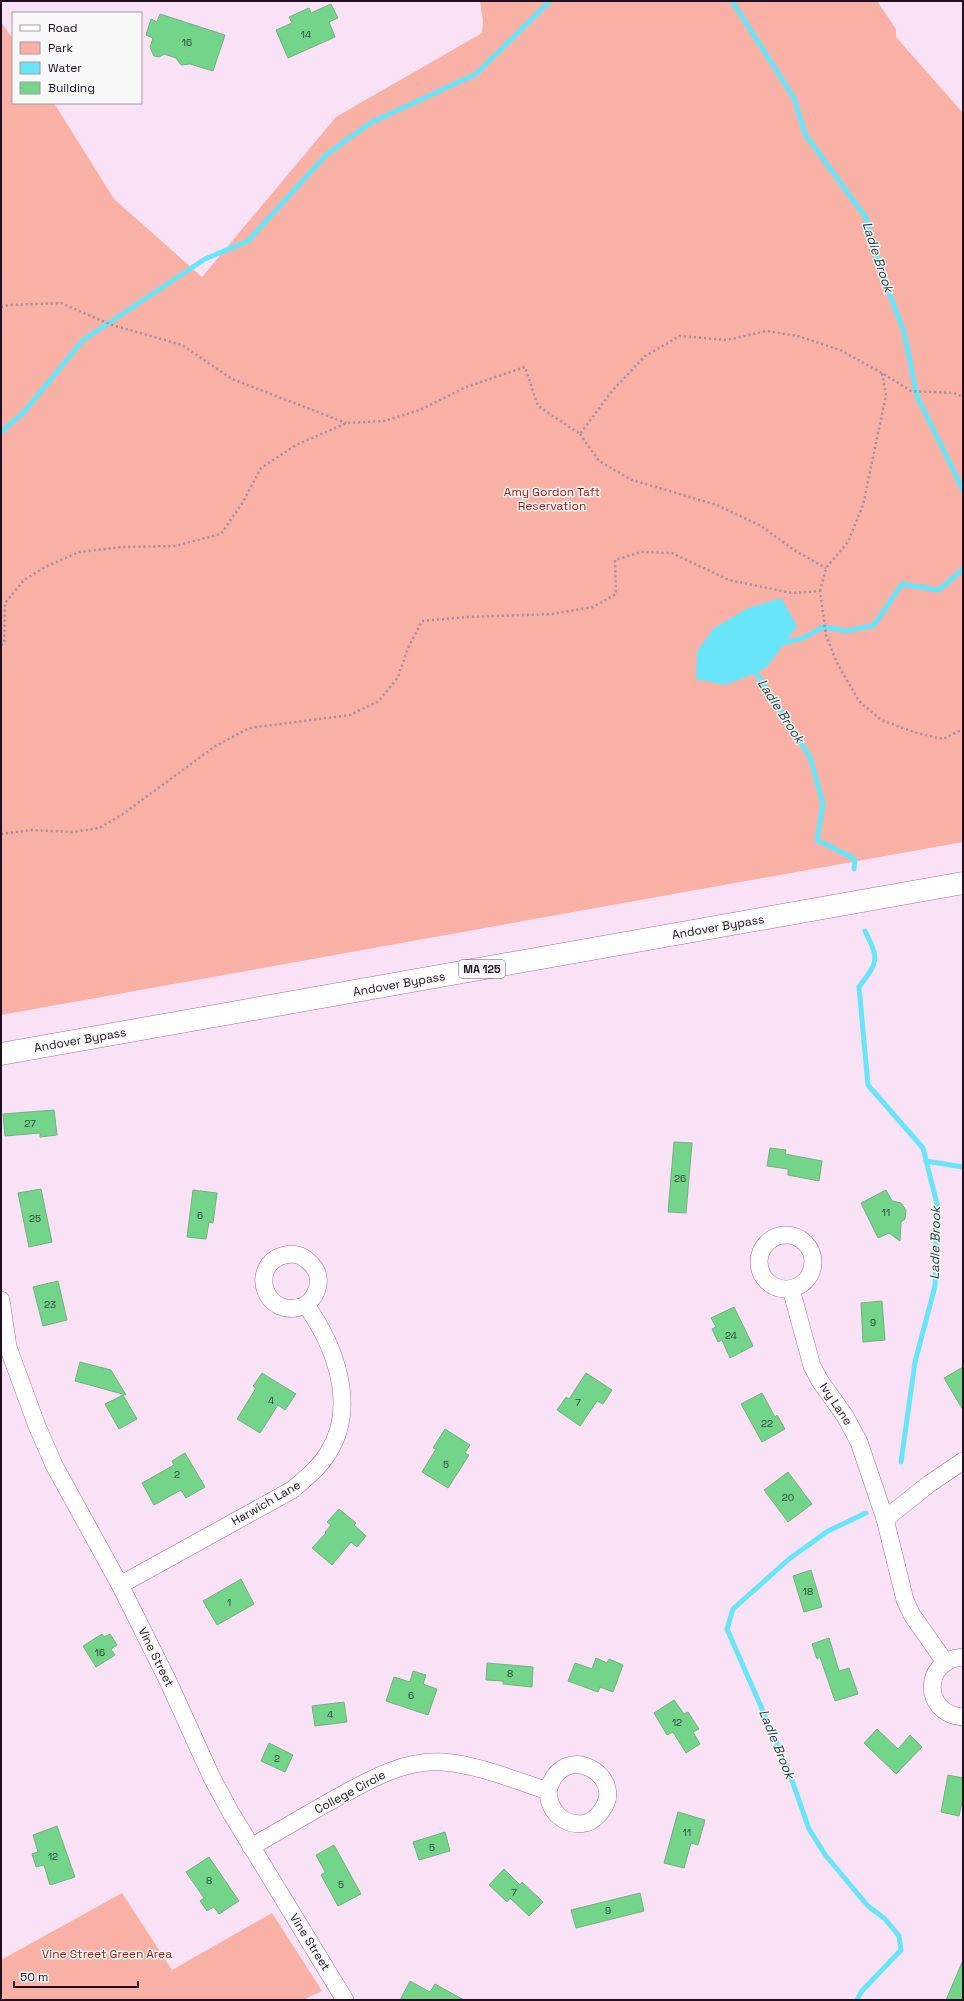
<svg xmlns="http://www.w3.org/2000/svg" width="964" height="2001" viewBox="0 0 964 2001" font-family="'Space Grotesk',sans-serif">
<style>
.green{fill:#f9b1a5}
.water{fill:#69e5f9}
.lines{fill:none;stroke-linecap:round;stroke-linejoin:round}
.stream{stroke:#69e5f9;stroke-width:5}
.building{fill:#72d58a;stroke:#76af81}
.street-casing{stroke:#a16e9c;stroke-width:18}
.primary-casing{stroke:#a16e9c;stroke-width:23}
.path{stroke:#a28ca0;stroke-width:2.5;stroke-dasharray:2 3;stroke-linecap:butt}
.street{stroke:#fff;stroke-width:17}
.primary{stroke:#fff;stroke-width:22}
.labels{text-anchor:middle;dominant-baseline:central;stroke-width:3;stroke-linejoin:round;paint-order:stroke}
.number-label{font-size:10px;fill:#35403a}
.shield{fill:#f8f8f8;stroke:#625461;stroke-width:1}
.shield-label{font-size:11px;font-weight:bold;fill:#210e20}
.park-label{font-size:12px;fill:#9d1308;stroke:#f8f8f8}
.street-label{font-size:12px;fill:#210e20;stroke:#f8f8f8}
.water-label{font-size:13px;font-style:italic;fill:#244045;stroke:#f8f8f8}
</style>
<rect width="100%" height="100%" fill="#f9e2f6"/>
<!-- green -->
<g class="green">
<polygon points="480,1 877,1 896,29 896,37 963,113 963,842 1,1015 1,22 13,39 13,103 54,103 114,199 202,277 336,117 482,33 483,21"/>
<polygon points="122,1893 172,1970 272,1913 322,1991 303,2000 1,2000 1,1960"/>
</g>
<!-- water -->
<polygon class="water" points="781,598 797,626 767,667 756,673 725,685 696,679 697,651 714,628 748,608"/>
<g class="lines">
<!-- stream -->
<g class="stream">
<polyline points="732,1 794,98 805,134 866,218 882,274 904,332 917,396 963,490"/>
<polyline points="1,432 24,412 83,340 205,259 248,241 326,155 370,123 476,74 550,1"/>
<polyline points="779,644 803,638 823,627 848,631 874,625 902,584 939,590 963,569"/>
<polyline points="756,667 756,673 810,757 823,804 817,840 855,859 854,869"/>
<path d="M865 931C880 961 878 961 859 987L868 1085 923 1148 937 1204 935 1286 915 1362 901 1462"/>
<polyline points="926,1161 963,1167"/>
<polyline points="857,2000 861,1992 901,1950 899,1936 885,1919 868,1906 826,1856 809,1829 787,1766 727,1629 733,1609 789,1559 828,1531 866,1513"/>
</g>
</g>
<!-- building -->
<g class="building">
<polygon points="331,4 338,18 329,22 335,37 288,58 276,30 292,23 289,17 309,8 311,13"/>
<polygon points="160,14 225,35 213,71 190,64 181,65 176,58 164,54 159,57 154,56 150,47 153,38 146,35 151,19 157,22"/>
<polygon points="54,1110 57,1135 40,1137 40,1133 5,1136 3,1114"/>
<polygon points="674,1142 692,1143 686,1213 668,1212"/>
<polygon points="770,1148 786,1150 785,1154 822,1161 819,1181 788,1175 788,1169 767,1166"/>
<polygon points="41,1189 52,1242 29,1247 18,1193"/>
<polygon points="193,1190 217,1193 213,1223 209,1222 206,1239 187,1237"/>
<polygon points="886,1190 892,1201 901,1203 906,1210 905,1219 901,1222 900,1241 889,1233 878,1238 861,1203"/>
<polygon points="58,1281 67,1320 43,1326 33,1287"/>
<polygon points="882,1301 885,1340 863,1342 861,1303"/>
<polygon points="734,1307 753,1346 730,1358 722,1340 718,1342 712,1329 716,1327 711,1318"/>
<polygon points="80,1362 111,1370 126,1395 75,1381"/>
<polygon points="963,1367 963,1410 944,1378"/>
<polygon points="262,1373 296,1394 285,1410 278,1405 260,1433 237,1419 256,1388 253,1386"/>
<polygon points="586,1373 612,1390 603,1404 597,1401 580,1426 557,1410 566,1397 569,1399"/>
<polygon points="762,1393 775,1417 777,1415 785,1429 762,1442 741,1404"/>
<polygon points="123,1395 137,1419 119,1429 105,1404"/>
<polygon points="445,1429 470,1445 465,1453 469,1455 448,1488 422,1472 436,1449 433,1448"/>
<polygon points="185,1453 205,1487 186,1498 181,1490 154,1505 142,1483 174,1465 172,1461"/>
<polygon points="788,1472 812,1504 788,1522 764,1490"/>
<polygon points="339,1509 356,1523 354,1525 366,1536 357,1547 351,1542 332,1565 312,1548 326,1533 325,1532 331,1525 327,1522"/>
<polygon points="811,1570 822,1607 804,1612 793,1576"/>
<polygon points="241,1579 254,1604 217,1625 203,1601"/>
<polygon points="102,1634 104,1637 110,1634 117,1645 111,1649 115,1655 96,1667 83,1646"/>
<polygon points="829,1638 839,1671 849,1668 858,1694 835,1701 820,1657 817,1659 812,1644"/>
<polygon points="596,1658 607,1663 609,1659 623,1665 613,1692 600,1687 598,1692 568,1681 575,1663 592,1669"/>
<polygon points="487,1663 533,1667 532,1687 503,1684 503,1681 486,1680"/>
<polygon points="413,1671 426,1675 423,1684 437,1689 428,1715 386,1701 394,1677 410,1682"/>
<polygon points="674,1700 684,1714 688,1712 699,1729 693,1732 700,1744 686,1753 673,1732 667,1735 654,1713"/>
<polygon points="344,1702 347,1722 315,1726 312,1706"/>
<polygon points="877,1729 898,1749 910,1735 922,1747 896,1774 864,1743"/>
<polygon points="269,1743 293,1755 285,1772 261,1761"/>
<polygon points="948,1775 963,1778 963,1797 959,1816 941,1812"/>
<polygon points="678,1812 705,1820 698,1845 691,1843 684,1868 664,1863"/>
<polygon points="57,1826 75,1877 50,1885 44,1865 36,1867 32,1854 38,1852 33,1835"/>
<polygon points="445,1832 450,1851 419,1860 413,1842"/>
<polygon points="334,1845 361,1894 338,1906 321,1875 325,1872 316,1855"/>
<polygon points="209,1857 239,1901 219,1914 214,1907 207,1911 200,1901 204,1898 186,1872"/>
<polygon points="504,1869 520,1885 522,1882 543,1902 529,1916 510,1898 507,1902 489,1885"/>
<polygon points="640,1893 644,1911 576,1928 571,1910"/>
<polygon points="963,1960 963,2000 946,2000"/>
<polygon points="410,1981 430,1992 435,1984 464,2000 400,2000"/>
</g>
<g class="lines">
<defs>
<g id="street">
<circle cx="786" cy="1262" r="27"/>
<polyline points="791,1289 812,1366 820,1381 845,1416 859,1442 885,1519 905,1600 912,1615 945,1662"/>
<polyline points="1,1300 8,1347 37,1426 54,1465 120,1585 168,1681 212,1778 231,1813 345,2000"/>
<polyline points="885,1519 929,1484 963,1461"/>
<path d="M120 1585 292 1490C305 1479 319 1468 328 1453 358 1406 335 1346 306 1305 264 1323 247 1264 285 1255 293 1253 302 1255 308 1261 324 1274 320 1293 306 1305"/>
<path d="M963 1657C922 1660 922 1714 963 1717"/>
<path d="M251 1847C275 1833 298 1820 322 1806 359 1786 399 1759 443 1762 479 1765 514 1780 548 1791 549 1812 564 1827 586 1823 593 1821 598 1816 602 1810 627 1776 562 1738 548 1791"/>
</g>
<polyline id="primary" points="1,1054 963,883"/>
</defs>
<!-- street casing -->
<use href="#street" class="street-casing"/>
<!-- primary casing -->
<use href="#primary" class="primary-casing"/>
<!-- path -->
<g class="path">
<polyline points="1,307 9,305 61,303 112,325 182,345 232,379 346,423"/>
<polyline points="580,434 599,461 632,480 717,505 761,526 794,550 826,568"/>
<polyline points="820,591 826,568 848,542 863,505 886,395 882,373"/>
<polyline points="1,645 4,643 5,603 24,580 45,567 79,552 123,547 175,546 221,534 243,502 261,468 296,445 347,423 384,421 420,410 466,387 525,367 538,406 580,434 612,391 645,356 680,336 727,340 766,331 798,336 840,350 882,373 911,391 954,393 963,397"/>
<polyline points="1,834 32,830 73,832 99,828 123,814 214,747 249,728 350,715 379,701 398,677 408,648 422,621 466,617 552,614 593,607 616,594 615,560 641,552 672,553 729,580 792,593 820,591 826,635 837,663 859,701 881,720 917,733 943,739 963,729"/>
</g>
<!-- street -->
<use href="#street" class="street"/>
<!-- primary -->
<use href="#primary" class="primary"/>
</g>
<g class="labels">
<!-- number labels -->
<g class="number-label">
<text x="306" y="34">14</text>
<text x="187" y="42">16</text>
<text x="30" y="1123">27</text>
<text x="680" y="1178">26</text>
<text x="886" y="1212">11</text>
<text x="200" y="1215">6</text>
<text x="35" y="1218">25</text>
<text x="50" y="1304">23</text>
<text x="873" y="1322">9</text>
<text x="731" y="1335">24</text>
<text x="271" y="1400">4</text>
<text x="578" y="1402">7</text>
<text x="767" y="1423">22</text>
<text x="446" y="1464">5</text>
<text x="177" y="1474">2</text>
<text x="788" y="1497">20</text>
<text x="808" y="1591">18</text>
<text x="229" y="1602">1</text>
<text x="100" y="1652">16</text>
<text x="510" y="1673">8</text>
<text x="411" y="1695">6</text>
<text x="330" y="1714">4</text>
<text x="677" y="1722">12</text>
<text x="277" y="1758">2</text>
<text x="687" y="1832">11</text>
<text x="432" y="1847">5</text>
<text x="53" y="1856">12</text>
<text x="209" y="1880">8</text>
<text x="341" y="1884">5</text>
<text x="514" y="1892">7</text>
<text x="608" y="1910">9</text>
</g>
<!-- shield labels -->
<rect class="shield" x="459" y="960" width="46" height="18" rx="3"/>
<g class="shield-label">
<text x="482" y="969">MA 125</text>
</g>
<!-- park labels -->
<g class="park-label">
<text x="552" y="492">Amy Gordon Taft<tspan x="552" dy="14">Reservation</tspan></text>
<text x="107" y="1954">Vine Street Green Area</text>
</g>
<!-- street labels -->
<g class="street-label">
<text transform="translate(718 927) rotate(-10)">Andover Bypass</text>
<text transform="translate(399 984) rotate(-10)">Andover Bypass</text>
<text transform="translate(80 1040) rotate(-10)">Andover Bypass</text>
<text transform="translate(836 1404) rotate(56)">Ivy Lane</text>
<text transform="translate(266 1503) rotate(-30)">Harwich Lane</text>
<text transform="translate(156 1657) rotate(64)">Vine Street</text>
<text transform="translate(350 1792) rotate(-28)">College Circle</text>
<text transform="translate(310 1942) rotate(58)">Vine Street</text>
</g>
<!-- water labels -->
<g class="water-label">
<text transform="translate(878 257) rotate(72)">Ladle Brook</text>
<text transform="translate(781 711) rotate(57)">Ladle Brook</text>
<text transform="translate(935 1243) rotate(-89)">Ladle Brook</text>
<text transform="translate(777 1744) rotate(68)">Ladle Brook</text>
</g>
</g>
<!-- border -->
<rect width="964" height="2001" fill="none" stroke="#210e20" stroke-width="4"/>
<!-- legend -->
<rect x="12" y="12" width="130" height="92" fill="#f8f8f8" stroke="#a29aa2"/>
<rect x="20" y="25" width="20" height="6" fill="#ffffff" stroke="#a29aa2"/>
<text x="48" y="32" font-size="12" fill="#210e20">Road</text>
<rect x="20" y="42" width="20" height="12" fill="#f9b1a5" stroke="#a29aa2"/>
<text x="48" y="52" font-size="12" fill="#210e20">Park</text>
<rect x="20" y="62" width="20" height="12" fill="#69e5f9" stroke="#a29aa2"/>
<text x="48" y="72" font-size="12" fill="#210e20">Water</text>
<rect x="20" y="82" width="20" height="12" fill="#72d58a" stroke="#a29aa2"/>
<text x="48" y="92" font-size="12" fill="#210e20">Building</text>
<!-- scale -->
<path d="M14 1981v6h124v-6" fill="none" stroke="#210e20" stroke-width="2"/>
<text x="20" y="1981" font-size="12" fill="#210e20" stroke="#f8f8f8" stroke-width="3" paint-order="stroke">50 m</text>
</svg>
